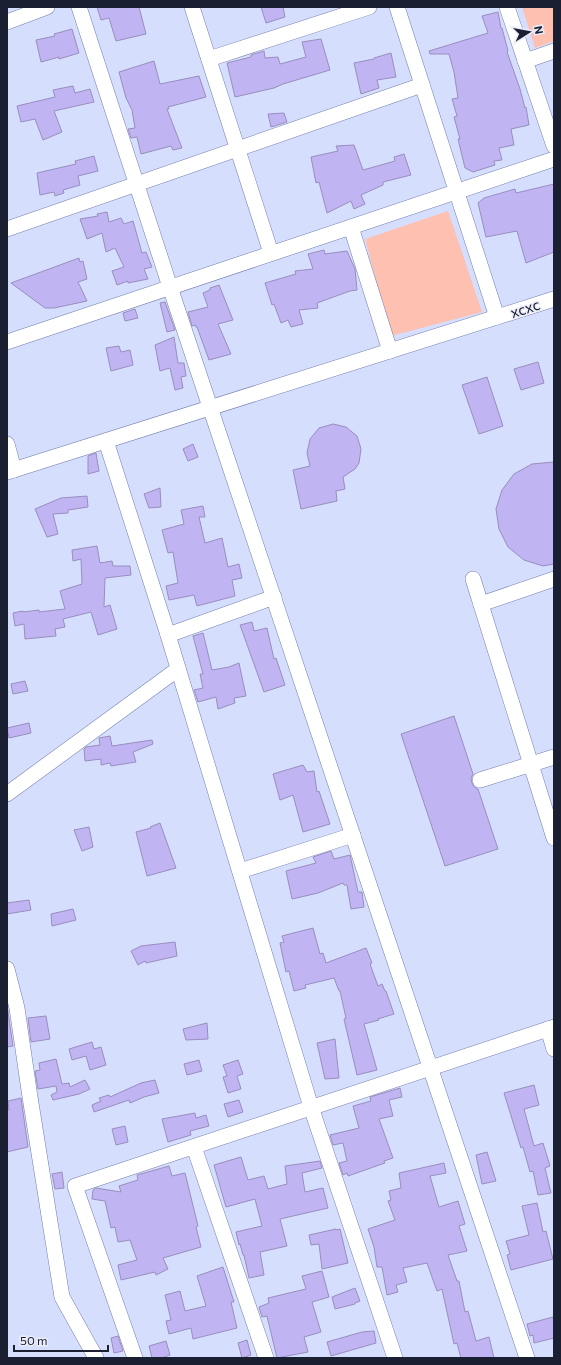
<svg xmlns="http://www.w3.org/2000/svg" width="561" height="1365" viewBox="0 0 561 1365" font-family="Commissioner,sans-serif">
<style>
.green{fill:#fdc0b1}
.building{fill:#c1b4f3;stroke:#988ebe}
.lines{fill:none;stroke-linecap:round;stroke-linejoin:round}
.minor-casing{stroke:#747fad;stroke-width:16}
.minor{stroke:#fff;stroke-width:15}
.labels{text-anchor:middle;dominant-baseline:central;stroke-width:3;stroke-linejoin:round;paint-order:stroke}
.street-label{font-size:15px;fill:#1b1f32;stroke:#eaecf7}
</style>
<rect width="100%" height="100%" fill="#d6defd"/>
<!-- green -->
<g class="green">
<polygon points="522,7 554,7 554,41 535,48"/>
<polygon points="448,211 482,312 391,336 365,239"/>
</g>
<!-- building -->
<g class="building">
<polygon points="97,7 139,7 146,34 116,41 109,18 101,20"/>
<polygon points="261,7 283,7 285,17 266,23"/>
<polygon points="498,12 501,28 502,28 508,51 507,52 520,89 525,108 526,107 529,125 511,129 514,145 499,148 502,160 494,161 495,165 473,172 465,168 458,139 460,139 454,117 457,116 452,99 458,98 454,72 449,54 430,54 429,51 488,33 482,16"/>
<polygon points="72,29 79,53 59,59 59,57 41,62 36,40 55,36 54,34"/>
<polygon points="321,39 330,70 283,84 274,88 235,97 227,63 251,57 251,55 264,51 265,58 278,57 280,64 306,57 302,42"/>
<polygon points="391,53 396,77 377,80 379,88 361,94 354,63 374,59 374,58"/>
<polygon points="154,61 160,84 199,76 206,97 168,107 169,109 167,109 182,148 173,150 171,146 141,154 137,137 131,138 128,129 135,128 132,110 126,98 119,72"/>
<polygon points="73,86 75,93 90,89 94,102 54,111 62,132 43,140 35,119 21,122 17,106 55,97 53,90"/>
<polygon points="284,113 287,122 271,127 268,114"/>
<polygon points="354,145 363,170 395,161 394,157 404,154 411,175 383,182 383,185 361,195 365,204 354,209 351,201 327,213 319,182 316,183 311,157 338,151 336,146"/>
<polygon points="94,156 98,171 78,176 80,185 63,190 64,193 55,196 54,192 40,195 37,173 76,164 75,161"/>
<polygon points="554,184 554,252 526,263 517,231 486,237 478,203 484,198 515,189 516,193"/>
<polygon points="107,212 109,222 121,218 124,224 133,221 142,253 146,252 152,267 144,269 148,279 128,283 128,281 117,285 112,271 124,267 115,248 106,252 102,233 87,239 80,219 98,216 97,214"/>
<polygon points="324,250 325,254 347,251 355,269 357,290 350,291 317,303 318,308 299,310 303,324 291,327 288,320 281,323 274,304 272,305 265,283 296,274 295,271 313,269 308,254"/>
<polygon points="79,258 80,262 83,261 87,279 78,282 87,301 54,308 45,308 11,283"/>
<polygon points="219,285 233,320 218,324 231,354 209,360 197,327 196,327 195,325 192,326 188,312 208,307 203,293 210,290 210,288"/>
<polygon points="165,302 175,330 167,332 160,303"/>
<polygon points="135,309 138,318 125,321 123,313"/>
<polygon points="174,337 178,363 184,363 186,376 181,377 183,388 175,390 170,368 160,371 155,345"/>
<polygon points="119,346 121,352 130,350 133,365 111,371 106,348"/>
<polygon points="538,362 544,383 521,390 514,369"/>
<polygon points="487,377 503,426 479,434 462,385"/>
<polygon points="333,424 346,427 357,436 361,449 359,463 355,469 343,477 345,489 336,491 337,501 301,509 293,470 310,466 307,453 310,439 319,428"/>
<polygon points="193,444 198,457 188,461 183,449"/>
<polygon points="96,453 99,471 88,474 88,456"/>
<polygon points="554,462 554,564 543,566 524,560 508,547 499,529 496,509 502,490 514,474 532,464"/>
<polygon points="160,488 161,507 149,508 144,494"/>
<polygon points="87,496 88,507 68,510 68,513 53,514 58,534 47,537 35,509 61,498"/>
<polygon points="203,506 205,517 199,517 205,543 222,538 228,567 239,564 242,578 232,580 235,596 197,606 194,595 169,600 166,586 178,583 173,552 168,553 162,530 184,524 181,510"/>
<polygon points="97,546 100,563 112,561 113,566 130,566 131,575 105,578 104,607 110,605 117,629 98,635 91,612 63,619 65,627 55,629 56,636 25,639 24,624 15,626 13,613 23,611 23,612 39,610 39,612 65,609 60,591 82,584 81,559 73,561 72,550"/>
<polygon points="252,622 254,631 267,628 274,659 276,658 285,685 264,692 240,625"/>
<polygon points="203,633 212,670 229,667 239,663 246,696 234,698 235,703 218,709 216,697 198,702 194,690 203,688 200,674 203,674 193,636"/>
<polygon points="25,681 28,691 13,694 11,684"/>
<polygon points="454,716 473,774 471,778 472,783 474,787 478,789 498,849 445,866 401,734"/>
<polygon points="29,723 31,733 9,738 7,728"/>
<polygon points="110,736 112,746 152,740 153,744 133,752 136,762 111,766 110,763 101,765 101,759 85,761 84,749 86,747 100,745 99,738"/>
<polygon points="303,765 307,772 314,771 317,792 319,791 330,824 303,832 293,795 280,800 273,774"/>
<polygon points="160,823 176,868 147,876 136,832 151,828 150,827"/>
<polygon points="89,827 93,847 82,851 74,830"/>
<polygon points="331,851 334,859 350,855 358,892 362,892 364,907 351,909 347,885 344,885 343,883 318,893 292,899 286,871 316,863 313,857"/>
<polygon points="29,900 31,910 7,914 7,903"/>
<polygon points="73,909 76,920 52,926 51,914"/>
<polygon points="313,928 320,954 323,953 326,963 366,948 372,963 370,964 378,986 382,984 385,991 386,991 394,1014 378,1019 379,1020 364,1024 377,1070 357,1075 344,1019 346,1018 340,991 339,991 334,978 305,985 306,988 294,991 289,971 286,972 280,943 284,942 282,936"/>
<polygon points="175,942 177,956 146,963 145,961 138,965 131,951 141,946"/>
<polygon points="7,1005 13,1046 7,1047"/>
<polygon points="46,1016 50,1039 31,1042 28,1018"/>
<polygon points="207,1023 208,1039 186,1040 183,1029"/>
<polygon points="335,1039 339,1078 325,1079 317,1043"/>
<polygon points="92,1042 94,1049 101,1047 106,1065 90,1070 86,1056 72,1060 69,1049"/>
<polygon points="56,1059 62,1084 69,1083 70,1087 85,1080 90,1089 79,1094 53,1100 51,1095 57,1092 56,1086 38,1089 35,1071 40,1070 39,1063"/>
<polygon points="199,1060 202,1071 187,1075 184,1064"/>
<polygon points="238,1060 243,1074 237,1076 241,1089 228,1093 223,1077 227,1076 223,1065"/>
<polygon points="155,1080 159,1093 144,1097 130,1103 129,1100 94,1112 92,1105 101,1101 99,1098 109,1095 110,1097 141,1083"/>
<polygon points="534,1085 539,1105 524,1109 534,1146 543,1143 550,1166 545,1168 551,1193 538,1195 533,1171 530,1172 523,1147 521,1148 504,1093"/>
<polygon points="400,1088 402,1097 389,1100 393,1116 379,1119 393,1158 384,1161 385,1163 348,1176 347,1173 343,1175 339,1163 347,1161 343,1143 333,1145 330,1135 359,1128 353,1106 371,1101 370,1097"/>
<polygon points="21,1098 28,1147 7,1152 7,1110 9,1110 8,1101"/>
<polygon points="239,1100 243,1112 228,1117 224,1104"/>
<polygon points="195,1113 196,1118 206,1115 209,1126 190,1131 191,1135 168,1142 162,1119"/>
<polygon points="125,1126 128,1142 116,1145 112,1129"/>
<polygon points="487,1152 496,1181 482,1184 476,1155"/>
<polygon points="241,1157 248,1180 264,1176 268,1189 287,1184 285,1166 320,1161 322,1168 302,1173 305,1192 323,1188 328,1208 280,1219 287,1246 260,1252 264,1275 249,1278 244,1255 243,1255 240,1244 239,1245 236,1232 262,1226 255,1199 226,1207 214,1165"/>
<polygon points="444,1163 446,1173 430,1176 439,1207 458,1201 465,1224 459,1226 467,1251 448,1255 457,1281 459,1281 465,1312 468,1311 476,1341 489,1337 494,1358 461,1358 457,1343 454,1344 442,1289 437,1291 427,1263 403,1268 407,1282 396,1285 398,1292 387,1295 382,1267 377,1267 374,1247 368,1229 395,1220 388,1201 391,1200 389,1191 401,1188 399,1173"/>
<polygon points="169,1166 172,1176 185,1173 198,1226 196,1227 201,1247 163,1258 168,1269 156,1275 155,1272 121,1280 118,1265 137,1260 130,1240 118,1242 115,1227 111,1228 105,1201 92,1199 93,1190 96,1188 121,1192 119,1186 138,1180 137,1175"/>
<polygon points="62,1172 64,1188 55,1189 52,1174"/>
<polygon points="537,1203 543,1232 546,1231 553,1259 511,1270 507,1255 510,1254 506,1241 529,1235 522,1206"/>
<polygon points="336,1229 336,1230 340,1229 348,1263 322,1269 319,1244 311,1245 309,1235"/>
<polygon points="223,1267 234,1302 231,1302 237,1328 193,1339 191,1328 169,1334 166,1321 171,1320 165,1295 180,1291 185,1311 206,1306 197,1276"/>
<polygon points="322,1271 329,1297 312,1302 321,1332 304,1337 308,1352 277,1358 267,1316 262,1317 259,1307 269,1303 268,1298 306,1289 302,1276"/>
<polygon points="355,1288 360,1301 355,1303 355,1304 335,1309 332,1297"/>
<polygon points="553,1317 554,1323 554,1338 534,1343 533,1335 530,1336 527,1324"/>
<polygon points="374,1331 376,1343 331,1356 327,1342 362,1332"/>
<polygon points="118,1336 123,1351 114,1353 111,1338"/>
<polygon points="247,1340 251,1355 242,1358 238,1343"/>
<polygon points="166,1341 170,1355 162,1358 152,1358 149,1346"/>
</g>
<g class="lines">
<defs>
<g id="minor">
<polyline points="79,7 170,287 527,1358"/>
<polyline points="192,7 271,253"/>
<polyline points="397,7 497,317"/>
<polyline points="507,7 554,146"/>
<polyline points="7,22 47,7"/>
<polyline points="209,59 369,7"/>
<polyline points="525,61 554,51"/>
<polyline points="351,227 390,351"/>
<polyline points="7,229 422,85"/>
<polyline points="7,342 554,159"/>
<polyline points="106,441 168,635 311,1107 395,1358"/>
<polyline points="7,444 14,470"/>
<polyline points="7,472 554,299"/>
<polyline points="473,579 554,838"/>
<polyline points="481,604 554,579"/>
<polyline points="168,635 274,597"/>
<polyline points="480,780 554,757"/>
<polyline points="7,794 178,669"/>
<polyline points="240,871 353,835"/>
<polyline points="7,969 17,1008 30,1097 62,1297 96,1358"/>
<polyline points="548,1029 554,1049"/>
<polyline points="194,1147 266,1358"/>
<polyline points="135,1358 75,1186 554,1027"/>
</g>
</defs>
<!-- minor casing -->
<use href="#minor" class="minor-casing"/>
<!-- minor -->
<use href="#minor" class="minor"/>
</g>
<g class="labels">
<!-- street labels -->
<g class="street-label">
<text transform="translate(525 308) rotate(-18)">xcxc</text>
</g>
</g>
<!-- border -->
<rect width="561" height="1365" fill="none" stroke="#1b1f32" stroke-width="16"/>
<!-- north arrow -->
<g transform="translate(529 32) rotate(79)" stroke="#eaecf7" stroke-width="3" paint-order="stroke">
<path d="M0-3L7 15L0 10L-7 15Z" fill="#1b1f32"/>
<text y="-6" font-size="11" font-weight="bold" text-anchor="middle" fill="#1b1f32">N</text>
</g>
<!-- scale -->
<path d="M14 1345v6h94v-6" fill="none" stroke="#1b1f32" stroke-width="2"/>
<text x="20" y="1345" font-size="12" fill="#1b1f32" stroke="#eaecf7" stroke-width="3" paint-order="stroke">50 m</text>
</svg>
